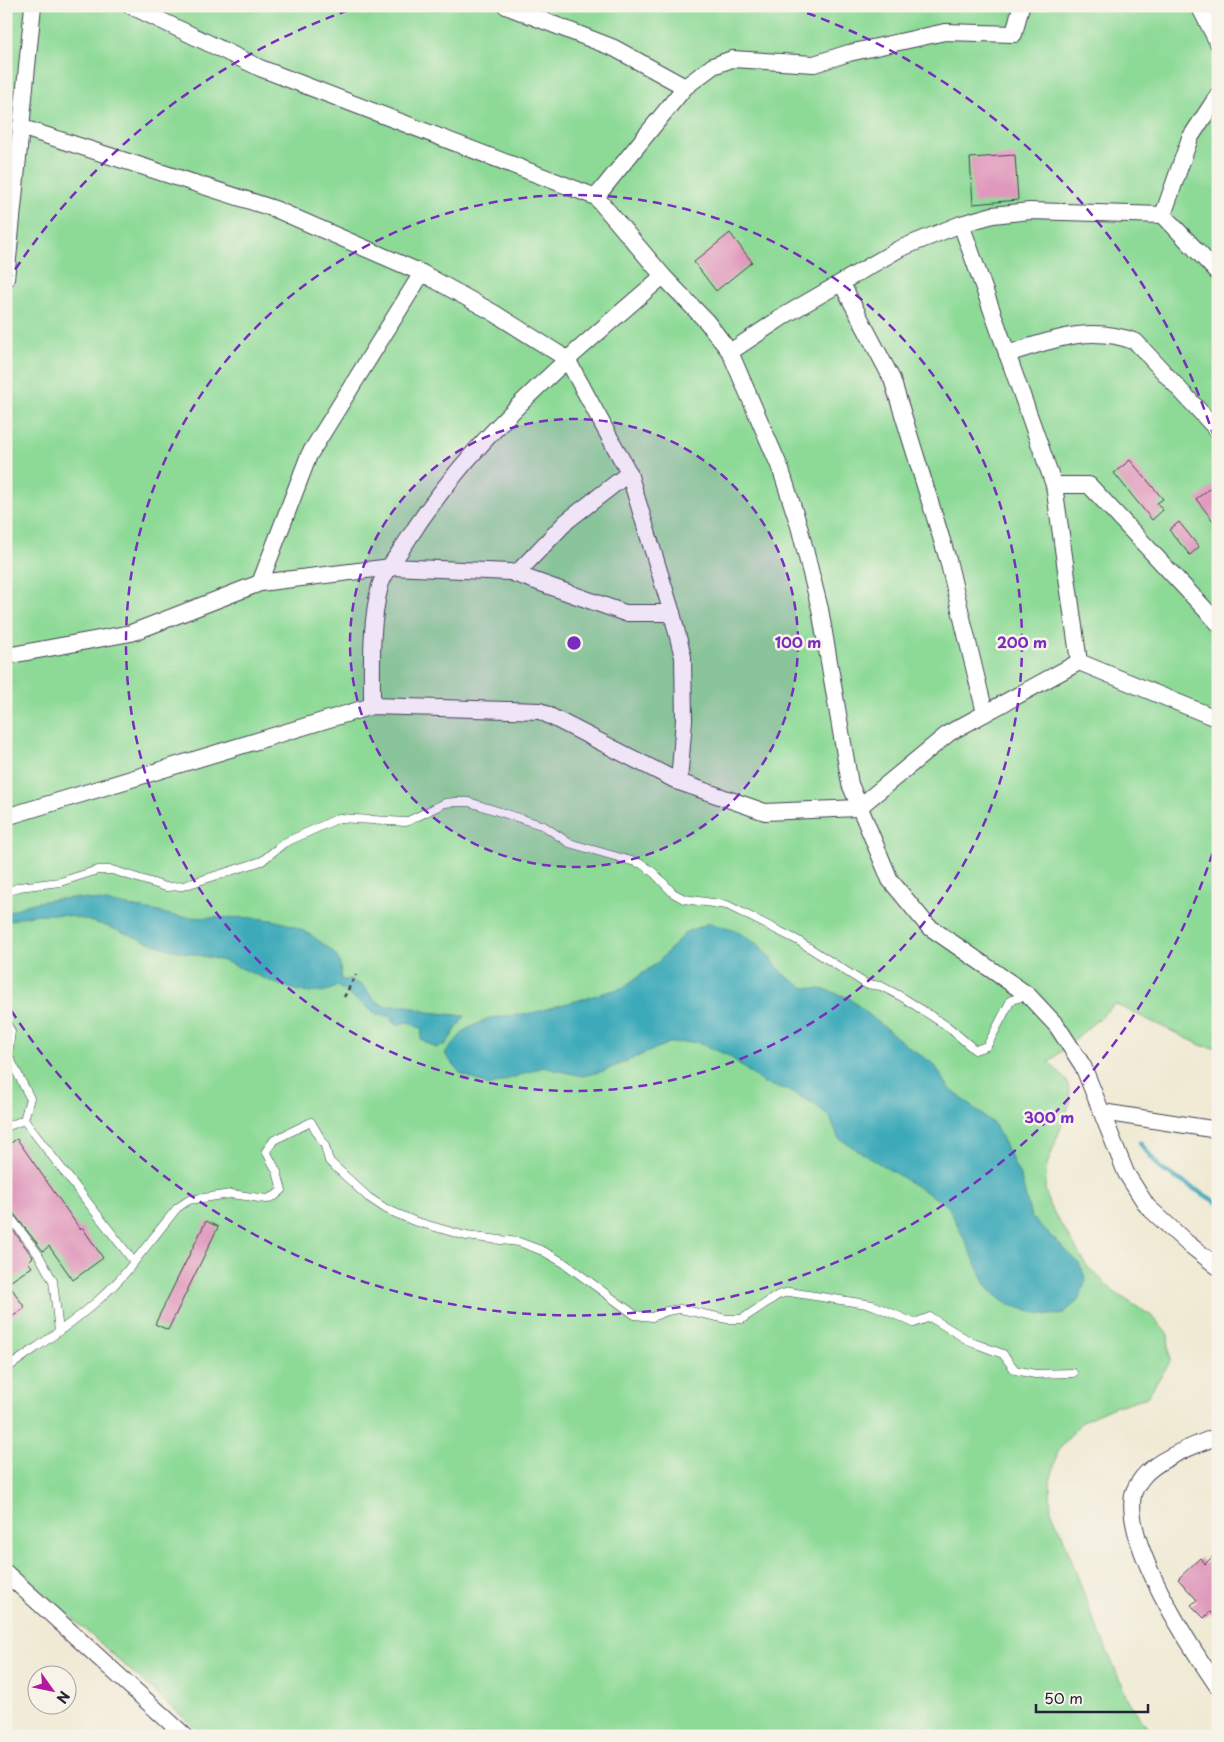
<svg xmlns="http://www.w3.org/2000/svg" width="1224" height="1742" viewBox="0 0 1224 1742" font-family="'Playpen Sans',sans-serif">
<style>
.green{fill:#8dda97;stroke:#587e69}
.water{fill:#3caaba;stroke:#2f667a}
.lines{fill:none;stroke-linecap:round;stroke-linejoin:round}
.stream{stroke:#3caaba;stroke-width:4.5}
.building{fill:#e098bc}
.lane-casing{stroke:#414052;stroke-width:9}
.street-casing{stroke:#414052;stroke-width:18}
.path{stroke:#414052;stroke-width:2.5;stroke-dasharray:4 4;stroke-linecap:butt}
.lane{stroke:#fff;stroke-width:8}
.street{stroke:#fff;stroke-width:16}
.ring{fill:none;stroke:#7b2cbf;stroke-width:2.5;stroke-dasharray:9 6}
.centre{fill:#7b2cbf;stroke:#f7f3e8;stroke-width:2.5}
.ring-label{font-size:15px;text-anchor:middle;font-weight:bold;fill:#7b2cbf;stroke:#f7f3e8;stroke-width:5;stroke-linejoin:round;paint-order:stroke}
</style>
<rect width="100%" height="100%" fill="#f7f3e8"/>
<filter id="ink" filterUnits="userSpaceOnUse"><feTurbulence type="fractalNoise" baseFrequency=".02" numOctaves="2"/><feDisplacementMap in="SourceGraphic" scale="10" xChannelSelector="R" yChannelSelector="G"/><feConvolveMatrix kernelMatrix="1 2 1 2 8 2 1 2 1" color-interpolation-filters="sRGB"/></filter>
<filter id="wash" filterUnits="userSpaceOnUse"><feTurbulence type="fractalNoise" baseFrequency=".0096" numOctaves="4" result="noise"/><feDisplacementMap in="SourceGraphic" scale="20" xChannelSelector="R" yChannelSelector="G"/><feGaussianBlur stdDeviation="1.12" result="paint"/><feColorMatrix in="noise" values="0 0 0 0 0 0 0 0 0 0 0 0 0 0 0 0 0 1.4 0 .05"/><feComposite in="paint" operator="in"/></filter>
<g filter="url(#wash)">
<rect width="100%" height="100%" fill="#f0ead4"/>
<!-- green -->
<polygon class="green" points="6,6 1218,6 1218,1048 1203,1046 1115,1004 1049,1062 1067,1081 1071,1100 1047,1165 1045,1188 1049,1205 1087,1266 1114,1292 1153,1317 1168,1335 1170,1362 1147,1397 1114,1407 1082,1421 1058,1451 1050,1482 1051,1511 1061,1531 1090,1611 1129,1702 1154,1736 204,1736 6,1559"/>
<!-- water -->
<g class="water">
<path d="M74 898C99 900 124 905 149 910 161 912 174 917 187 917 235 920 276 909 318 940 336 954 341 955 341 980H350L363 986 374 1000 384 1006H408L428 1012 465 1016 446 1044 436 1048 421 1039 422 1029 408 1022 398 1024 391 1021 394 1017 376 1014 337 986C307 1007 252 970 223 961 208 956 193 955 178 951 124 938 63 896 6 923V914C25 902 52 899 74 898Z"/>
<polygon points="710,923 736,931 760,946 783,974 802,987 827,990 849,998 911,1049 934,1064 949,1088 995,1125 1021,1178 1031,1217 1079,1263 1086,1280 1078,1301 1061,1315 1040,1314 1007,1304 988,1288 948,1206 838,1138 830,1117 813,1103 785,1089 764,1084 729,1056 698,1042 669,1043 604,1071 582,1076 543,1067 489,1086 460,1073 445,1054 465,1030 489,1018 532,1013 622,988 657,963 686,932"/>
</g>
<g class="lines">
<!-- stream -->
<polyline class="stream" points="1140,1143 1161,1169 1218,1203"/>
</g>
<g id="blocks">
<!-- building -->
<g class="building">
<polygon points="1015,155 1018,200 973,204 970,158"/>
<polygon points="730,233 752,262 716,291 694,262"/>
<polygon points="1130,460 1163,499 1157,503 1163,510 1152,520 1114,473"/>
<polygon points="1218,482 1218,527 1196,499"/>
<polygon points="1179,522 1199,547 1190,555 1169,530"/>
<polygon points="17,1139 80,1229 82,1227 103,1258 73,1280 49,1246 43,1251 11,1210 6,1207 6,1146"/>
<polygon points="6,1221 33,1257 28,1262 32,1267 8,1283 25,1308 6,1321"/>
<polygon points="206,1221 218,1227 168,1330 155,1324"/>
<polygon points="1218,1551 1218,1620 1210,1612 1204,1618 1191,1605 1197,1600 1178,1579 1200,1558 1205,1564"/>
</g>
</g>
</g>
<g filter="url(#ink)">
<use href="#blocks" fill-opacity="0" stroke="#414052" stroke-width="1"/>
<g class="lines">
<defs>
<g id="lane">
<polyline points="6,893 19,887 60,882 98,870 112,870 166,887 183,886 262,861 284,843 339,818 406,822 445,803 455,802 469,802 544,826 569,843 642,864 654,873 673,893 684,899 727,905 797,940 866,984 881,986 902,997 947,1026 975,1050 987,1046 1011,1000 1026,996"/>
<polyline points="6,1023 11,1031 8,1055 30,1098 24,1120"/>
<path d="M6 1127 24 1120 134 1262C101 1306 50 1337 6 1369"/>
<polyline points="7,1213 38,1254 53,1281 59,1331"/>
<polyline points="134,1262 177,1208 189,1200 231,1194 267,1199 275,1196 282,1190 277,1172 266,1151 274,1140 311,1122 325,1146 329,1161 368,1197 386,1209 414,1221 466,1236 519,1242 543,1251 564,1263 635,1315 652,1317 667,1311 680,1309 727,1319 742,1319 778,1295 789,1292 873,1305 914,1323 930,1317 971,1342 1003,1354 1015,1370 1035,1374 1073,1373"/>
</g>
<g id="street">
<polyline points="131,6 260,68 596,197 663,276 707,322 730,352 781,470 799,526 820,609 850,784 890,880 928,926 1028,995 1057,1026 1083,1066 1126,1173 1147,1206 1186,1242 1218,1267"/>
<polyline points="506,6 614,48 685,87"/>
<polyline points="1199,6 1218,43"/>
<polyline points="1218,95 1190,138 1163,215 1218,273"/>
<polyline points="20,127 275,209 422,273 494,313 567,359 629,473 672,613 683,657 684,720 679,782"/>
<polyline points="596,197 685,87 713,66 732,59 814,64 849,53 945,32 1014,34 1021,6"/>
<polyline points="961,224 1054,485 1079,662"/>
<polyline points="6,279 33,6"/>
<polyline points="842,284 892,379 948,560 985,713"/>
<polyline points="730,352 787,314 899,249 961,224 993,215 1030,211 1163,215"/>
<path d="M1007 354C1052 340 1090 324 1136 342L1218 431"/>
<polyline points="1054,485 1089,485 1218,623"/>
<polyline points="516,574 567,521 629,473"/>
<polyline points="260,583 309,455 422,273"/>
<polyline points="6,656 131,633 260,583 391,567 510,572 625,613 672,613"/>
<path d="M372 706C372 666 370 625 380 586 384 572 397 556 405 544 471 437 570 357 663 276"/>
<polyline points="6,817 372,706 540,711 679,782 765,812 858,808 949,733 1079,662 1218,719"/>
<polyline points="1102,1112 1218,1130"/>
<path d="M1218 1436C1196 1445 1156 1459 1142 1478 1139 1482 1134 1490 1133 1495 1124 1545 1190 1646 1218 1687"/>
<polyline points="6,1573 185,1736"/>
</g>
</defs>
<!-- lane casing -->
<use href="#lane" class="lane-casing"/>
<!-- street casing -->
<use href="#street" class="street-casing"/>
<!-- path -->
<polyline class="path" points="344,997 356,975"/>
<!-- lane -->
<use href="#lane" class="lane"/>
<!-- street -->
<use href="#street" class="street"/>
</g>
</g>
<!-- distance rings -->
<circle cx="574" cy="643" r="224" fill="#7b2cbf" fill-opacity=".12"/>
<g class="ring">
<circle cx="574" cy="643" r="224"/>
<circle cx="574" cy="643" r="448"/>
<path d="M1217 839A672 672 0 0 1 7 1004M7 282A672 672 0 0 1 355 8M793 8A672 672 0 0 1 1217 447"/>
</g>
<circle cx="574" cy="643" r="8" class="centre"/>
<g class="ring-label">
<text x="798" y="648">100 m</text>
<text x="1022" y="648">200 m</text>
<text x="1049" y="1123">300 m</text>
</g>
<!-- margin -->
<rect width="1224" height="1742" fill="none" stroke="#f7f3e8" stroke-width="25"/>
<!-- north arrow -->
<g transform="translate(52 1690) rotate(123)"><circle r="24" fill="#f7f3e8" stroke="#a29fa3"/>
<path d="M0-4L9 19L0 12L-9 19Z" fill="#b5179e"/>
<text y="-8" font-size="14" font-weight="bold" text-anchor="middle" fill="#22223b">N</text>
</g>
<!-- scale -->
<path d="M1036 1704v8h112v-8" fill="none" stroke="#22223b" stroke-width="2.5"/>
<text x="1044" y="1704" font-size="15" fill="#22223b" stroke="#f7f3e8" stroke-width="4" paint-order="stroke">50 m</text>
</svg>
